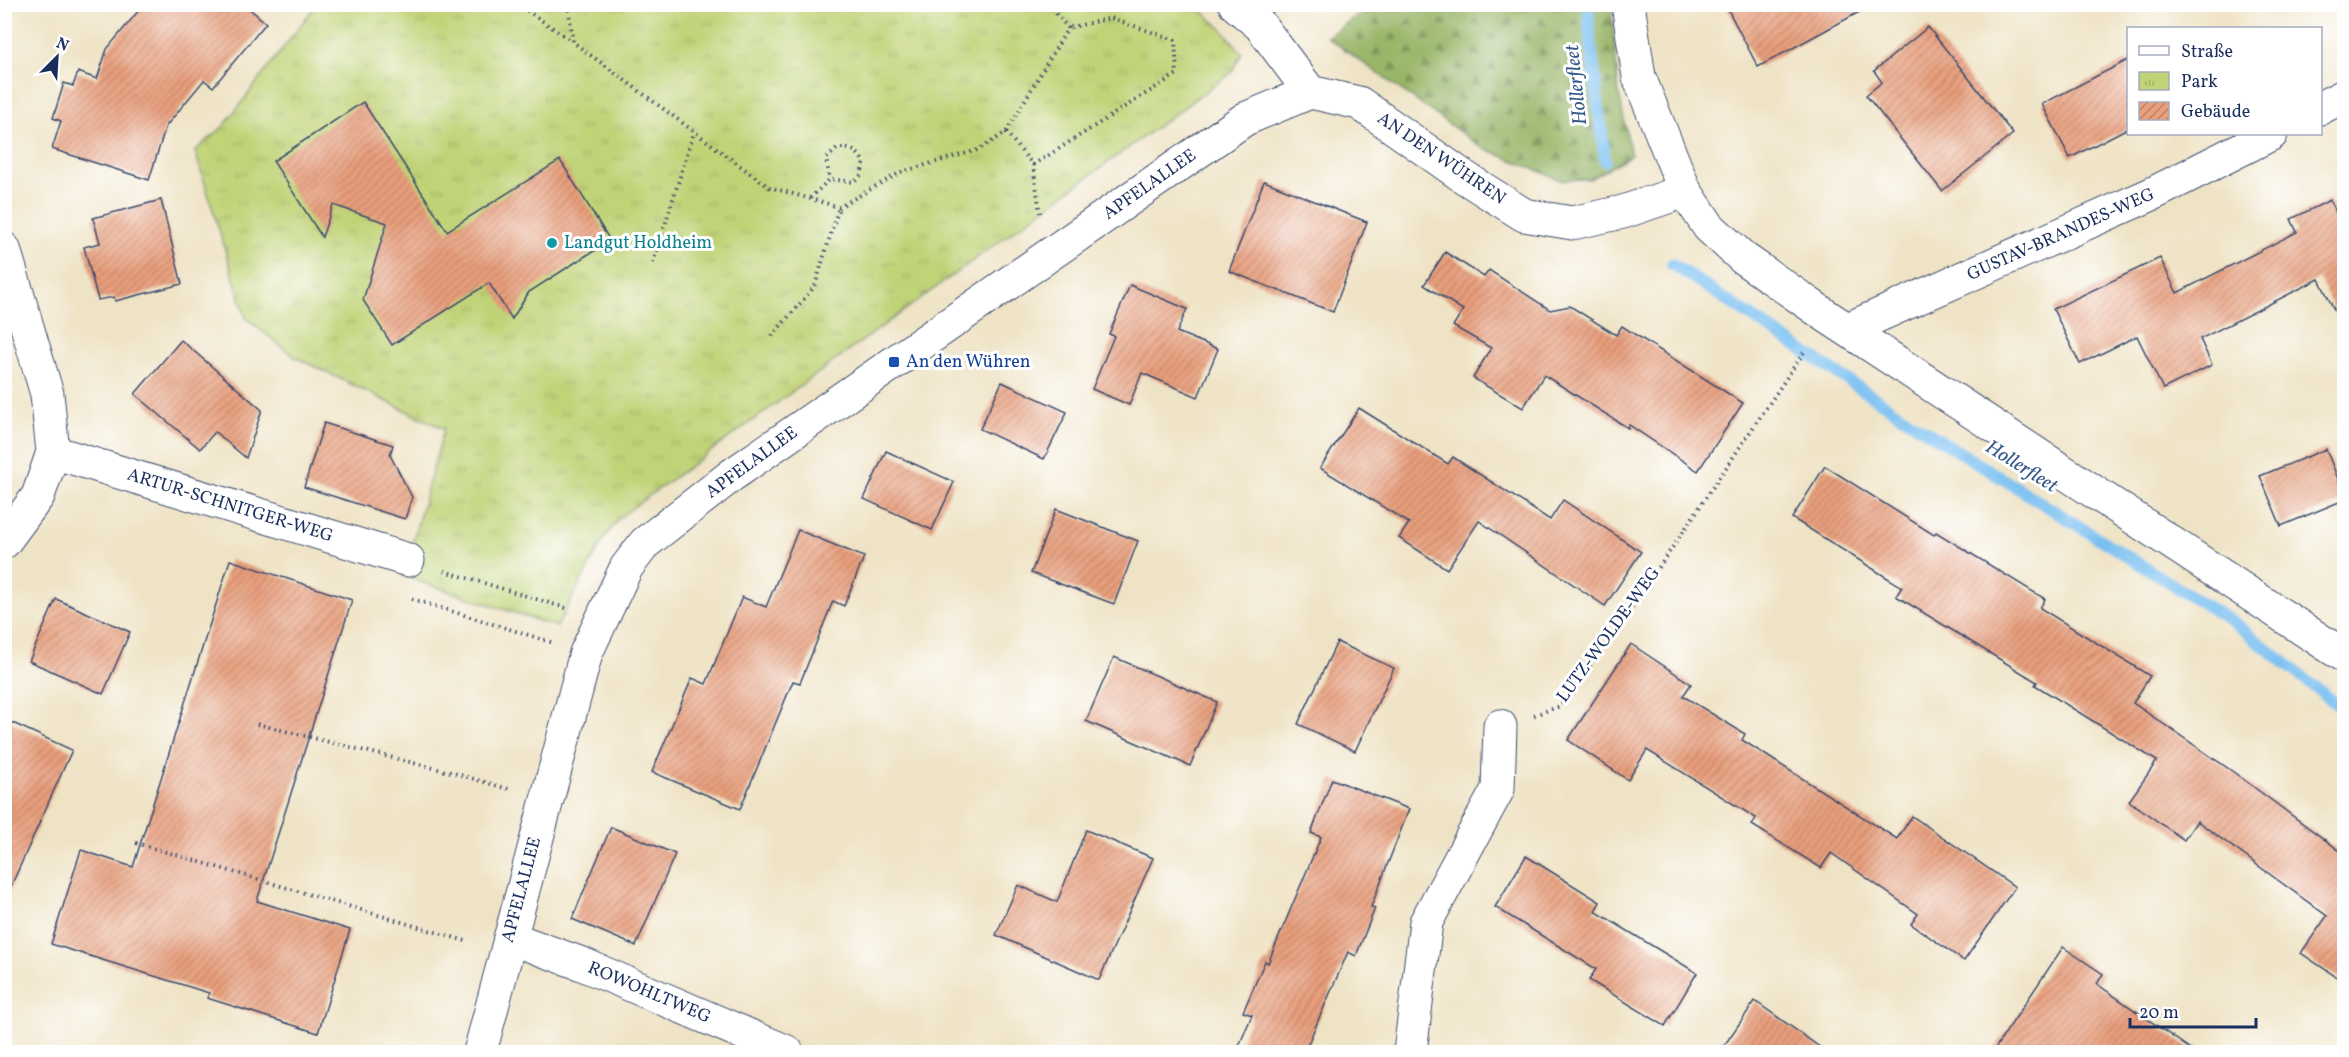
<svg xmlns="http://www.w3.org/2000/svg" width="2349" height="1057" viewBox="0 0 2349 1057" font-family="Vollkorn,serif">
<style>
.forest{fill:url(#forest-firs);stroke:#5a7262;stroke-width:1.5}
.park{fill:url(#park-tufts);stroke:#6e816a;stroke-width:1.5}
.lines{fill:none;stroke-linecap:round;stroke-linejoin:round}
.stream{stroke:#79c0f1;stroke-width:12}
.building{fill:url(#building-hatch)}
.street-casing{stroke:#3b4a6d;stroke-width:35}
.secondary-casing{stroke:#3b4a6d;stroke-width:35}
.path{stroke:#3b4a6d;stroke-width:4;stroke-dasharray:1.5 4.5;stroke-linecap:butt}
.street{stroke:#fff;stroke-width:33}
.secondary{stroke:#fff;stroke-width:33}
.culture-dot{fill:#0f9aa8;stroke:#fff;stroke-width:2}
.transit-dot{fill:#1a4fb4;stroke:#fff;stroke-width:2}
.labels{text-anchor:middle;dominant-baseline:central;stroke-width:6;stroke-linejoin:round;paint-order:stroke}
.street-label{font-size:18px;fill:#1b2f5e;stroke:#fff}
.culture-label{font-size:18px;fill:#0d838f;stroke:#fff;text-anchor:start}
.transit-label{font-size:18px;fill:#164399;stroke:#fff;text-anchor:start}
.water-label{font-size:20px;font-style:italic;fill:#375a8a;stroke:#fff}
</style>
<defs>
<pattern id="forest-firs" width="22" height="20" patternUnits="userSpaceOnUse" patternTransform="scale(1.5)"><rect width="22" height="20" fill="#98b567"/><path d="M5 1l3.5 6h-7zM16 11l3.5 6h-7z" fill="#7b9458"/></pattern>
<pattern id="park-tufts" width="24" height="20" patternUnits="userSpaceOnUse" patternTransform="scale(1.5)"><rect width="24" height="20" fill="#c0d376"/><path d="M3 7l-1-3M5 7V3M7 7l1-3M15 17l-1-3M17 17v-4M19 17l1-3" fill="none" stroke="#a4b568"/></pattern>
<pattern id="building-hatch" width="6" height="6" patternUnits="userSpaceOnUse" patternTransform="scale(1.5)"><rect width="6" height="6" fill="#e99f7c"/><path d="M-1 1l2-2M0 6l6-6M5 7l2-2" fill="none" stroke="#bc8269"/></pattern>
</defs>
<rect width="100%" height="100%" fill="#fff"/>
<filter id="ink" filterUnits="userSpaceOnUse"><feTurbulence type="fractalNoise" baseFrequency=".0167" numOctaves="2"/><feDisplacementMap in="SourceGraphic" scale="12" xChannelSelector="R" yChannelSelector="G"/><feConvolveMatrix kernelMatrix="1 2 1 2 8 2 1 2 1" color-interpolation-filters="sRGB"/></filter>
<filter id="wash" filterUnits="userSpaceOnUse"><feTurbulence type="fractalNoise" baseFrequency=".008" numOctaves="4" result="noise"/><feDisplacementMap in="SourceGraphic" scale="24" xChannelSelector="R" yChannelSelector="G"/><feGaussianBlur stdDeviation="1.35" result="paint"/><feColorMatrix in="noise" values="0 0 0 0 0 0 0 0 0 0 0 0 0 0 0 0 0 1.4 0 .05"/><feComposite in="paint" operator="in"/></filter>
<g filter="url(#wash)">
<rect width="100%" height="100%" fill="#efe3c5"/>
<!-- forest -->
<polygon class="forest" points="1387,5 1611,5 1619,94 1631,155 1590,179 1560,180 1481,147 1327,37 1355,17"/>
<!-- park -->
<polygon class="park" points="316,5 1195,5 1223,30 1242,53 1231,73 620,517 603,540 557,627 403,576 444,429 295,357 246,318 195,151 223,127"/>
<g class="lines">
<!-- stream -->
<g class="stream">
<polyline points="1588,4 1589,29 1605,161"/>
<polyline points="1672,264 1908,420 2236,624 2344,710"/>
</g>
</g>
<g id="blocks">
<!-- building -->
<g class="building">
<polygon points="144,4 244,4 266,23 213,87 204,80 166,126 149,180 52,149 61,121 53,118 64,83 73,86 78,72 97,79 107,49"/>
<polygon points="1725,4 1874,4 1758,67"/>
<polygon points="1928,27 2013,134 1942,191 1866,95 1882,82 1874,71"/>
<polygon points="2128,60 2128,128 2070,158 2042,104"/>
<polygon points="363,102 447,231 560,160 611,242 587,255 529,292 512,319 489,283 392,345 363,300 387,223 333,205 322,237 273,161"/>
<polygon points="1264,181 1367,222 1333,312 1229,271"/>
<polygon points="161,200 182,284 115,301 114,297 98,300 84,247 100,243 93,218"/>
<polygon points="2330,200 2344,229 2344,330 2319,279 2200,339 2212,365 2163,389 2137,336 2080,364 2053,309 2160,258 2177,293 2297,232 2291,219"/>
<polygon points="1445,252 1484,277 1489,270 1550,310 1570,306 1616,335 1622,326 1743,403 1698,471 1629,425 1628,428 1544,375 1523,408 1473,378 1491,348 1453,326 1463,310 1424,285"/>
<polygon points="1130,285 1187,309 1177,332 1218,349 1198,397 1142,373 1129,405 1092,389 1114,336 1109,334"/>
<polygon points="181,340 262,410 246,458 215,432 200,449 135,394"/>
<polygon points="1002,382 1067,412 1044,459 980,429"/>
<polygon points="1359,408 1448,464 1453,457 1550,520 1563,500 1641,552 1605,606 1479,521 1447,569 1399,538 1409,523 1320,468"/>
<polygon points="324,423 393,445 390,455 412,497 405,519 304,487"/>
<polygon points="2326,449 2344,494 2344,500 2281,526 2260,476"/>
<polygon points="886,451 954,482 932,530 864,499"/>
<polygon points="1825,466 1934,535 1936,532 2045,599 2040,608 2150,676 2133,703 2232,771 2344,854 2344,982 2301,953 2327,916 2197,821 2184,840 2129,801 2157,761 2035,685 2037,682 1896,596 1902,587 1792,518"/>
<polygon points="1056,509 1138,541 1114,604 1031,573"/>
<polygon points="798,530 864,557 844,606 833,601 800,683 793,681 740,809 652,772 692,678 706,684 742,597 766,607"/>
<polygon points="230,560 352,600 257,901 350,930 318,1033 207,998 209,993 51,944 81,850 133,867"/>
<polygon points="56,599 130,632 103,694 29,661"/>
<polygon points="1337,642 1394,668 1355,751 1298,724"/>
<polygon points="1631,644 1691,684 1683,696 1745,734 1742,740 1897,839 1912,816 2015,887 1964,961 1911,924 1918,914 1831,853 1821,868 1752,825 1756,818 1647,750 1628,780 1568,740"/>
<polygon points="1114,657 1217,702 1190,766 1086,721"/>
<polygon points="4,719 72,750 4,902"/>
<polygon points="1332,779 1409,809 1371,907 1375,908 1356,956 1348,952 1304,1053 1236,1053 1252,1015 1243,1012 1265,961 1268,963 1321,837 1311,833"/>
<polygon points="611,827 675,854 636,946 572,919"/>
<polygon points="1086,830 1153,858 1099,980 996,935 1018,885 1057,902"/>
<polygon points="1526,856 1600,902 1595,911 1697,973 1665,1026 1589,980 1596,969 1495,907"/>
<polygon points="2063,947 2103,974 2097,984 2196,1053 1992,1053"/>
<polygon points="1755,1001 1828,1053 1719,1053"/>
</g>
</g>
</g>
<g filter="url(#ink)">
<use href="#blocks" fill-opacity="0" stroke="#3b4a6d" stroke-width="1.5"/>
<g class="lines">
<defs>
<g id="street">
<polyline points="1235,4 1260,25 1310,92 1359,103 1464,177 1524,215 1572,223 1623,212 1685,191"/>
<polyline points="2320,108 2344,96"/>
<polyline points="4,249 47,394 53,452 38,496 4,542"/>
<polyline points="1848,329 2154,193 2271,134"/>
<polyline points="53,452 408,560"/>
<polyline points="510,938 582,964 787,1052"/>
<polyline points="480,1052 586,653 626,568 645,543 732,475 1245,119 1310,92"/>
<polyline points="1410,1052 1426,922 1498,789 1500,726"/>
</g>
<polyline id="secondary" points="1628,4 1639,77 1685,191 1709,227 1743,258 1828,317 2344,656"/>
</defs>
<!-- street casing -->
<use href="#street" class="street-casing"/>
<!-- secondary casing -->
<use href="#secondary" class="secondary-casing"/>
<!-- path -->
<g class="path">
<polyline points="517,4 572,41"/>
<polyline points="568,4 573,42 769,187 839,207 901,172 978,150 1006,132 1068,28 1048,4"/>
<polyline points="1006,132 1033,165 1040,213"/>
<polyline points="1033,165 1177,74 1175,40 1111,18 1068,28"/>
<path d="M810 198 830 179 854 182 861 175 864 163C858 151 852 148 838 148L826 159 830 179"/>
<polyline points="653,263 694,132"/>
<polyline points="772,336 815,286 839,207"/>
<polyline points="444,571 566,608"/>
<polyline points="412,599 551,642"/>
<polyline points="1534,715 1561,706 1637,600 1806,349"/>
<polyline points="257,724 450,772 512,790"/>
<polyline points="136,843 469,942"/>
</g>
<!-- street -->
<use href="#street" class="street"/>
<!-- secondary -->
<use href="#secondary" class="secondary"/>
</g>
</g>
<!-- markers -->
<circle class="culture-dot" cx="552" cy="243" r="6"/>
<rect class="transit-dot" x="888" y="356" width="12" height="12" rx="3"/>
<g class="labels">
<!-- street labels -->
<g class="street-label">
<text transform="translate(1441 159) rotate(34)">AN DEN WÜHREN</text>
<text transform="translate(1150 185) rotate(-35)">APFELALLEE</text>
<text transform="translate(2061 235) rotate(-24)">GUSTAV-BRANDES-WEG</text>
<text transform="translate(752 463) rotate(-36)">APFELALLEE</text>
<text transform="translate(230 506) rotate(17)">ARTUR-SCHNITGER-WEG</text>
<text transform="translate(1609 635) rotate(-54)">LUTZ-WOLDE-WEG</text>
<text transform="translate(522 890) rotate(-75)">APFELALLEE</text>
<text transform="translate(649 993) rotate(23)">ROWOHLTWEG</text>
</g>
<!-- culture labels -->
<g class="culture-label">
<text x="564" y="243">Landgut Holdheim</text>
</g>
<!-- transit labels -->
<g class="transit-label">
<text x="906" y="362">An den Wühren</text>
</g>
<!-- water labels -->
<g class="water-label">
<text transform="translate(1577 85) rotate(-96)">Hollerfleet</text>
<text transform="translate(2021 467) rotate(32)">Hollerfleet</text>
</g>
</g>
<!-- margin -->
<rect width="2349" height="1057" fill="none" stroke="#fff" stroke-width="24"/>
<!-- legend -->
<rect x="2127" y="27" width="195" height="108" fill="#ffffff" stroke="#a4acbf" stroke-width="1.5"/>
<rect x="2139" y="46" width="30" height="9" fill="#ffffff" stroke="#a4acbf" stroke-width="1.5"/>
<text x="2181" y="57" font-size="18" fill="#1b2f5e">Straße</text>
<rect x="2139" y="72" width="30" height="18" fill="url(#park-tufts)" stroke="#a4acbf" stroke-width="1.5"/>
<text x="2181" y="87" font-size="18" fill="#1b2f5e">Park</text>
<rect x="2139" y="102" width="30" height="18" fill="url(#building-hatch)" stroke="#a4acbf" stroke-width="1.5"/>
<text x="2181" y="117" font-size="18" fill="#1b2f5e">Gebäude</text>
<!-- north arrow -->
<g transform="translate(57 57) rotate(24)" stroke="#ffffff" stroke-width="4.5" paint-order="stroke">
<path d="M0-4.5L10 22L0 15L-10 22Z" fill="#1b2f5e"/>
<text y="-9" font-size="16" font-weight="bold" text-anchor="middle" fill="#1b2f5e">N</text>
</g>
<!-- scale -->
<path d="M2130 1018v9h126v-9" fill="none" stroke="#1b2f5e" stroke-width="3"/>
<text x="2139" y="1018" font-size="18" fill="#1b2f5e" stroke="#ffffff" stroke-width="4.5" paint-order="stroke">20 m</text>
</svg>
